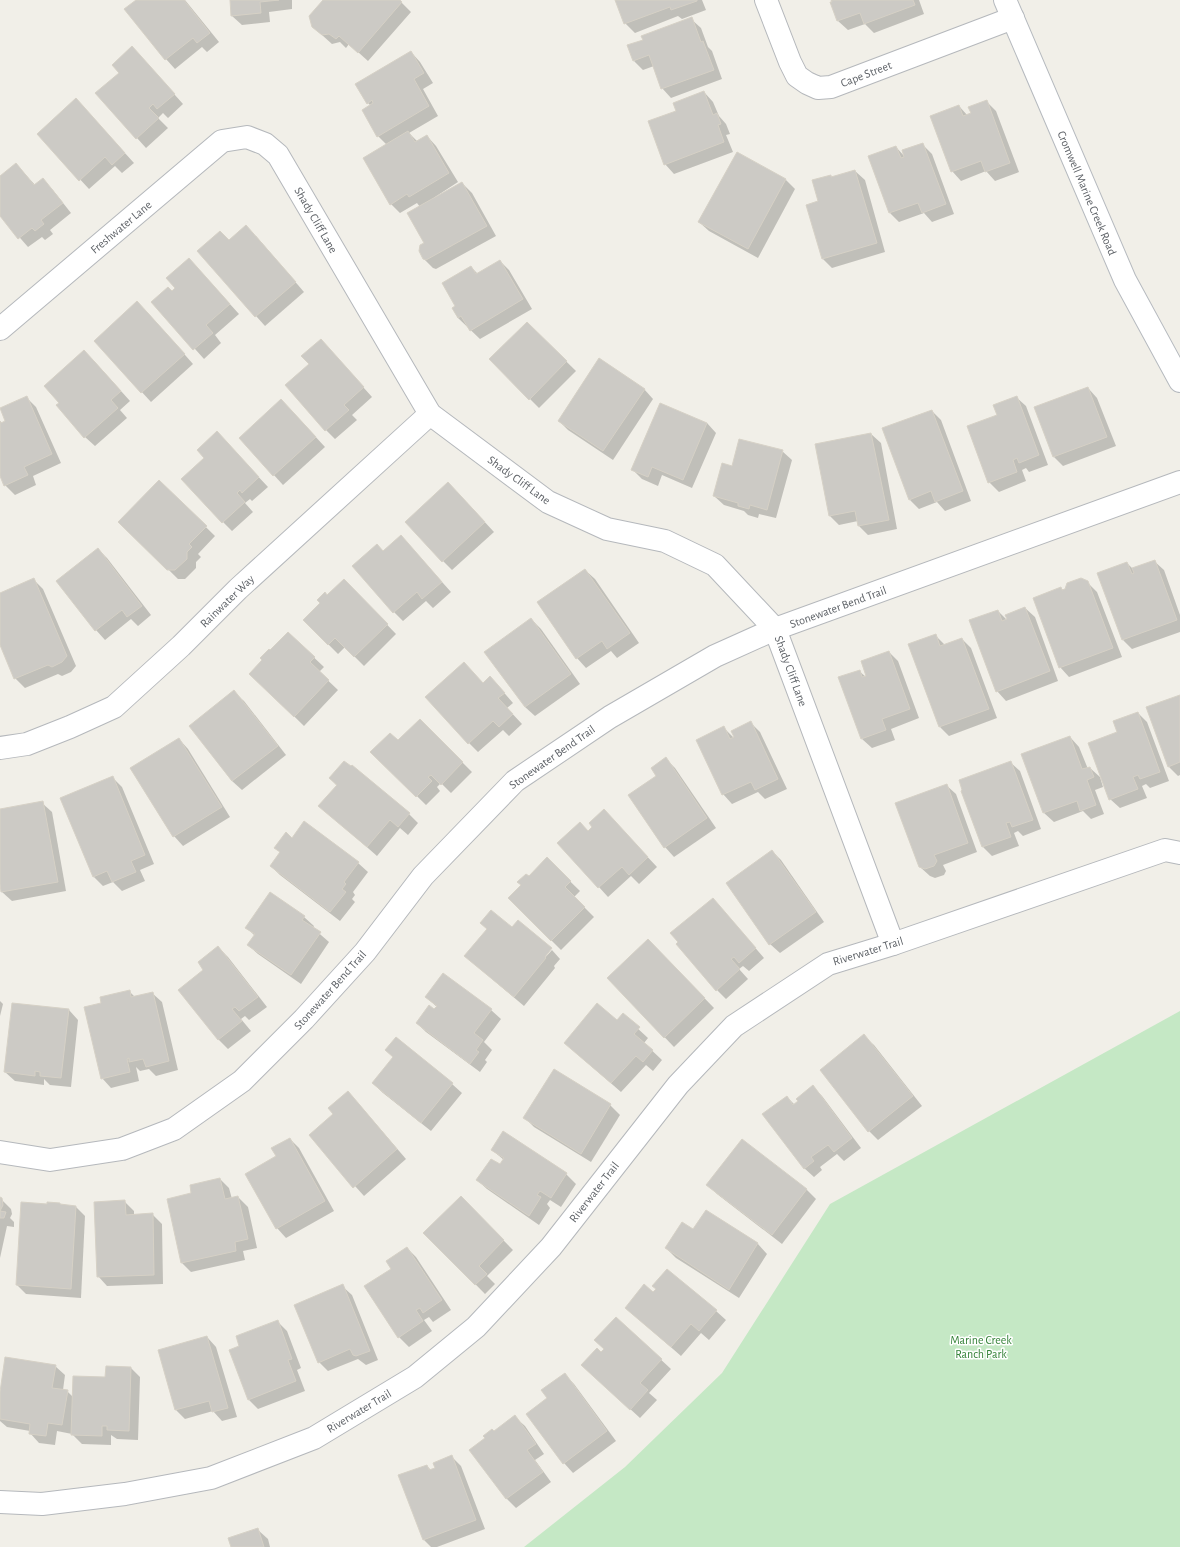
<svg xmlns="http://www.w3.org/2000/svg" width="1180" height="1547" viewBox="0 0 1180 1547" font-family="'Alegreya Sans',sans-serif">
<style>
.green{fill:#c5e8c5}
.shadow{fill:#0003}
.building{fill:#cccac5;stroke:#d6d1c6}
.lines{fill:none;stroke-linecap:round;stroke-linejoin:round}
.street-casing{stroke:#b5b8bc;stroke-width:24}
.secondary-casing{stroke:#b6babf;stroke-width:24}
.street{stroke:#fff;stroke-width:22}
.secondary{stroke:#fff;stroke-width:22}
.labels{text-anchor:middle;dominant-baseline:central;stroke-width:3;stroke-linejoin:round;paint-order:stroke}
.street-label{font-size:12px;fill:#5f6368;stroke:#fff}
.park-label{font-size:12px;fill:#348238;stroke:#fff}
</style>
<rect width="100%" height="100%" fill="#f1efe8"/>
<!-- green -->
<polygon class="green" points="1180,1011 1180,1547 524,1547 625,1467 722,1373 830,1204"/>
<!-- shadow -->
<g class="shadow">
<polygon points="138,0 185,0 219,42 207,52 202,47 175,69 166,59 126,10"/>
<polygon points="231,0 292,0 292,9 269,12 270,22 242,25 232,16"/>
<polygon points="325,0 399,0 411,12 368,61 349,44 346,48 340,42 332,44 313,27"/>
<polygon points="616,0 702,0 706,10 682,19 678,16 635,33 625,23"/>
<polygon points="831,0 919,0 924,14 874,33 865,24 848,30 838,21"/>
<polygon points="691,19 701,28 708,47 712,51 722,79 671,98 662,88 654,66 643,70 634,61 629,46 644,40"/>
<polygon points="411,52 420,62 433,83 423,89 438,116 409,133 418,142 427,136 436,146 458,182 435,197 436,198 462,183 472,193 496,236 436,269 433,268 424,259 426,244 420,207 417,203 400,213 391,204 387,145 378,136 371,106 368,103"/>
<polygon points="141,57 183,104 168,118 163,113 158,118 168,128 146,148 137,138"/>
<polygon points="704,92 713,102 719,116 726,124 730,134 726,135 733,152 674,174 665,164 677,112"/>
<polygon points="986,101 996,111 1019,172 995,181 986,171 961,181 952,171 959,106 968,116"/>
<polygon points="85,109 134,163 122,173 115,166 89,189 38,134"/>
<polygon points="922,144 932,154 954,214 932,222 924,213 899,222 890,213 869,157 896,147 905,157"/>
<polygon points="737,153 786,180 795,189 758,258 709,231 699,222"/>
<polygon points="16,164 36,186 52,189 71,213 50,230 53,234 45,240 42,237 28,247 0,215 0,177"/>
<polygon points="855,171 865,180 885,252 832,268 822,258 820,202 831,176 833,178"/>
<polygon points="256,236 304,292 265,326 198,251 229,241"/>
<polygon points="189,259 239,314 215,335 221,343 204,359 153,302 176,288"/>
<polygon points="500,261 509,270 532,309 480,339 458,318 453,309 457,307 471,267 478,274"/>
<polygon points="147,312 193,364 151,402 95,341"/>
<polygon points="527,323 576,371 539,408 490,359"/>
<polygon points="321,340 372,397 352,415 357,420 335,439 326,430"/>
<polygon points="94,361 130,401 120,410 127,418 95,446 85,437 60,403"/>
<polygon points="1088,388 1097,398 1116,446 1063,466 1054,457 1035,408"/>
<polygon points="644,389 653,399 613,460 568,430 559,421"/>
<polygon points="1016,397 1026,406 1048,465 1029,472 1026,468 1022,470 1026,481 999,492 989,482 998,416"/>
<polygon points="27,398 36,407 61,463 33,476 36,485 15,495 5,485 0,474 0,421 2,423 6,422"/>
<polygon points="291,410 325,447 283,485 240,438"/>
<polygon points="932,411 941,420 971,501 945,511 937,502 919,509 910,500"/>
<polygon points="707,423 716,433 692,488 662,475 658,486 642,479 633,470"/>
<polygon points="871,434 881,443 897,529 868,535 859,526 858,521 839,525 830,516"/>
<polygon points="226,442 268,487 252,501 250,499 245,503 253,512 232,531 223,522"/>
<polygon points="782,451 792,460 776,518 759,514 758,518 748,515 744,511 724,505 714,496 732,467"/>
<polygon points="159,481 215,536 198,554 201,557 196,562 196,568 185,579 178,579 120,522"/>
<polygon points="457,492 494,532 452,570 443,561"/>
<polygon points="401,536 451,592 433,608 426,601 403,621 394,612"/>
<polygon points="98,549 107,558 151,615 138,626 131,619 105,640 96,630"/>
<polygon points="1154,561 1164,570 1180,615 1180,632 1132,649 1123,640 1098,573 1127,563 1133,569"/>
<polygon points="585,570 595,579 639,643 617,658 611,651 586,668 577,658 538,603"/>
<polygon points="34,580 43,589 76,666 71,672 62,676 58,674 25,688 15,678 0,642 0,594"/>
<polygon points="344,580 396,634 364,666 345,647 338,654 304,620"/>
<polygon points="1087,582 1097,592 1122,657 1069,677 1060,667 1061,588 1063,590"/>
<polygon points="1025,608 1035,617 1058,681 1006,701 997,691 998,611 1009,622"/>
<polygon points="531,619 541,629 580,684 535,716 525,707"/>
<polygon points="288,633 324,667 319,672 338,690 304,726 251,674"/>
<polygon points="935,635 945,645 962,639 971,648 997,718 949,736 940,727 909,645"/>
<polygon points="889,652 898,661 919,718 891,729 895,740 872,748 862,739 840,678 859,671 866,677"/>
<polygon points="483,684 499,687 513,703 507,708 522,724 509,736 503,730 478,752 469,743"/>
<polygon points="234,692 244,701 286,755 242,790 232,781 190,726"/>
<polygon points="1180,696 1180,775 1178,776 1168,766"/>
<polygon points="1138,713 1147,722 1169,781 1150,788 1146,784 1142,786 1147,798 1120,808 1110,799 1118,733"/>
<polygon points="420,720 472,772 451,793 441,783 437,787 440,791 426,805 372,752 398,742"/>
<polygon points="751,723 760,732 787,789 765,799 758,792 732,804 723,794 724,728 736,740"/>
<polygon points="1070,737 1079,747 1088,769 1090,768 1100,777 1103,787 1095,790 1104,814 1091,819 1083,811 1054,822 1044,813 1023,755"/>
<polygon points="179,739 188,749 230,817 183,846 174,836"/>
<polygon points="666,759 675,768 716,828 674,857 665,847"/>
<polygon points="1010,762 1020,771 1041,829 1023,836 1018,831 1014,833 1019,846 992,856 983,847 962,792"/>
<polygon points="112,777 122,787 154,864 140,870 145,881 122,891 113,882 103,886 93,876"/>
<polygon points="330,778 409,814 418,823 408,835 400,828 377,856 320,806 337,786"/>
<polygon points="946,785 956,794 977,852 943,865 946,871 944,875 935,878 930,876 920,867"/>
<polygon points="42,803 52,812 66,891 12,901 2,892 0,878 0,810"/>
<polygon points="613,820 657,867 639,884 631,876 608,897 559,843 588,832"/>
<polygon points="292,839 358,863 368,872 353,892 355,895 352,899 355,902 340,921 280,875 271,866 281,853 276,848"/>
<polygon points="772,851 781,860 824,922 780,953 770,944"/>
<polygon points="547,859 580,891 574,897 594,917 561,950 509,898"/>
<polygon points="722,909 764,958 749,971 743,966 739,969 748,979 726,999 717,990"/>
<polygon points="304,917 314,926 313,928 329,942 301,984 258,954 248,945 255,936 247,928"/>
<polygon points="218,947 228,957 267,1007 249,1020 245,1016 241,1019 251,1031 228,1049 218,1039 205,970"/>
<polygon points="552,950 560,959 554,966 555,968 524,1006 465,956 542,961"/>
<polygon points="658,950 714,1008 674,1047 609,979"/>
<polygon points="129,991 135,997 152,993 162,1002 178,1070 156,1076 149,1069 140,1071 136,1067 139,1081 111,1088 102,1078 102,1004"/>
<polygon points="426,997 491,1010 501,1019 484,1042 492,1050 485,1060 487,1062 480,1072 426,1032 417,1023 437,1007"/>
<polygon points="0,1001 3,1004 0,1016"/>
<polygon points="69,1010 78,1020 71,1087 50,1085 44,1079 44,1085 15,1081 5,1072"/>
<polygon points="623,1015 648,1038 644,1043 662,1060 653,1071 646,1065 621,1092 575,1052 617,1021"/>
<polygon points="864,1036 874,1045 922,1106 878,1140 869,1131"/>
<polygon points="397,1038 452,1084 462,1093 431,1131 383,1093 373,1083 394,1058"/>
<polygon points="554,1070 610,1105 620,1115 591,1162 534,1127 525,1118"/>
<polygon points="813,1087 822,1096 861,1148 844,1161 837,1154 820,1167 822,1170 814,1177 804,1168 787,1097 795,1105"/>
<polygon points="357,1102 406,1159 364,1196 310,1136"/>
<polygon points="503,1132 566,1174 576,1184 561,1207 550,1200 547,1204 550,1208 539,1225 487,1189 477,1180 500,1166 504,1160 492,1150"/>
<polygon points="290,1139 299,1148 334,1211 286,1238 277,1228 277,1157"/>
<polygon points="742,1140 807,1190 816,1199 782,1244 717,1194 708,1184"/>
<polygon points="220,1179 229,1188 232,1199 238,1197 248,1207 257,1248 243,1251 245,1260 191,1272 182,1263 193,1194"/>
<polygon points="461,1197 513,1250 487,1276 495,1284 485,1294 425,1233"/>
<polygon points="0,1198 11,1209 12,1214 10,1218 14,1222 14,1227 7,1226 0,1258"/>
<polygon points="125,1202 134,1211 134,1215 152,1214 162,1224 163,1284 107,1286 98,1276"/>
<polygon points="61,1206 76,1207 85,1216 81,1298 26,1294 17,1285"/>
<polygon points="706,1211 758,1244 767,1254 739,1298 676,1258 666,1248 694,1230"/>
<polygon points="407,1248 416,1257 451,1310 433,1322 429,1317 424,1320 432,1331 409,1347 399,1337 366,1286 392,1269"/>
<polygon points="342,1286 352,1295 378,1360 366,1365 358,1359 328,1371 319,1362"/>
<polygon points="654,1293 716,1311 726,1320 709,1340 701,1333 681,1356 626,1308"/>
<polygon points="616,1318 671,1369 649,1393 657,1400 640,1418 592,1374 601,1353 605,1349"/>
<polygon points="278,1322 287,1331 301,1368 297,1370 305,1391 258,1409 248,1399 241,1346"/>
<polygon points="207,1337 216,1347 237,1417 222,1421 213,1411 185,1419 176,1410"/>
<polygon points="55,1366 65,1375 63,1390 67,1391 73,1397 106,1378 107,1367 131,1368 140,1377 138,1440 117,1439 111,1435 111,1445 82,1444 72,1434 57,1431 55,1445 39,1443 30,1433 30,1431 7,1427 0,1421 0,1399"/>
<polygon points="565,1375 574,1384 616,1441 573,1473 564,1463 549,1399"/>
<polygon points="515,1417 525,1426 544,1454 535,1460 551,1482 516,1508 507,1499 471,1450"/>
<polygon points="452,1457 461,1466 485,1529 437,1547 431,1547 423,1539 427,1466 431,1470 436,1468"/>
<polygon points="258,1530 268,1539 270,1547 232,1547"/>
</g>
<!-- building -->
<g class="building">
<polygon points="136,0 184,0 210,33 197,43 193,38 165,60 124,9"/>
<polygon points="230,0 279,0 260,2 261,13 231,16"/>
<polygon points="323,0 400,0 402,2 358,53 339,36 336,39 329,34 322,35 312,27 309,16"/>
<polygon points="615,0 697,0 697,1 671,10 670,7 624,24"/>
<polygon points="831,0 913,0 915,5 864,24 860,13 837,21 830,2 832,2"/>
<polygon points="692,17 701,42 703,41 714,70 661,89 649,55 633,61 627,45 643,40 641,36"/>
<polygon points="132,46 175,94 157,109 153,104 149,108 159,118 136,139 95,93 119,73 112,65"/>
<polygon points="411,51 424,73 414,79 429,106 377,137 362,110 373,103 372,100 367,104 355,84"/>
<polygon points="704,91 713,115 717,113 721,124 718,125 724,142 664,165 648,121 676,111 673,103"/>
<polygon points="76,98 125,153 112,165 105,157 79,181 37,134"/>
<polygon points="987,100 1010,163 985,172 981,161 951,172 930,116 959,105 963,116 971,113 968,107"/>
<polygon points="408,131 415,142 427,135 449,173 409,197 407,194 390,205 363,158"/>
<polygon points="923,143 946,204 922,213 918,203 889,213 868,156 896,146 901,158 904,157 902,150"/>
<polygon points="737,152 786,179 748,249 698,222"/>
<polygon points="16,163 34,185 43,178 63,203 41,220 44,224 35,231 32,228 18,239 0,216 0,176"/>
<polygon points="855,170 877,243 822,259 806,205 818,201 812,180 831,175 831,177"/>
<polygon points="462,182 487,226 426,260 423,259 419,251 420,245 424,243 407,213"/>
<polygon points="246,225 296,282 255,317 197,251 220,231 229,240"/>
<polygon points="189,258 230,304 206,325 213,333 193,350 151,302 168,287 172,291 175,288 166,278"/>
<polygon points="500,260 523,299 470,331 461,316 458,318 452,308 455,306 442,283 471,266 476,274"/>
<polygon points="137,301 185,354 141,393 94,341"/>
<polygon points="527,322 567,361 529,400 489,359"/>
<polygon points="321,339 364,387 344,405 349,410 325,431 285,385 309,364 301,356"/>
<polygon points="84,350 121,391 111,400 118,408 84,438 56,405 59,403 44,386"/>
<polygon points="599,358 645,389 603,451 558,421"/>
<polygon points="1088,387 1107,437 1053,457 1034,407"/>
<polygon points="27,396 52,454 24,467 28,475 4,486 0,476 0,421 1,423 5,421 0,408"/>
<polygon points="1017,396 1039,455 1019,463 1017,458 1013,460 1017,472 988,483 967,426 997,415 993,405"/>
<polygon points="281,399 316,437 273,476 239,438"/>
<polygon points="660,403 707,423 683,480 652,467 648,477 631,470"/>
<polygon points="932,410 963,491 935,502 931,491 909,500 882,428"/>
<polygon points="217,431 259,477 242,493 240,490 237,493 245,502 222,523 181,479 204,458 197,450"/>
<polygon points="871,433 889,520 858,526 855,511 829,516 815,444"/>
<polygon points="739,439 783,450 767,510 750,505 749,509 738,506 738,503 713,496 722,463 732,466"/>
<polygon points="159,480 207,526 189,544 192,547 187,552 187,559 175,570 167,570 118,522"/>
<polygon points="448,482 485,522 442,562 405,522"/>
<polygon points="401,535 442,582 422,599 417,592 393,613 352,566 377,544 383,551"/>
<polygon points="98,548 142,606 127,617 122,610 95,631 56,581"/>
<polygon points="1155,560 1177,620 1122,640 1097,573 1127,562 1132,574 1134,573 1132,568"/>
<polygon points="585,569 630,633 607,649 602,641 576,659 537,602"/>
<polygon points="34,578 67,656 62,662 52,667 48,665 14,679 0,645 0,593"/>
<polygon points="1081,578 1088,581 1113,648 1059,668 1033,598 1061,587 1062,590 1065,589 1067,583"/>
<polygon points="344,579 388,624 354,657 335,638 328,645 303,620 320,603 317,600 325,592 327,595"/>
<polygon points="1025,607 1050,671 996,692 969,620 998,610 1002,621 1007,619 1005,615"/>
<polygon points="531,618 571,674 525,707 484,652"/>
<polygon points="288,632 315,657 310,662 329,680 294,717 249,674 262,660 260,658 269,649 270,650"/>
<polygon points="936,634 940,646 962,638 989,709 939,727 908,644"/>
<polygon points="889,651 910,709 882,719 886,730 861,739 838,677 860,670 862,677 866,676 861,661"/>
<polygon points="464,662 483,683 490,676 505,693 498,698 513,714 499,727 493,721 468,744 425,697"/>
<polygon points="234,690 278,746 232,781 189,726"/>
<polygon points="1180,695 1180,762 1168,767 1146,707"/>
<polygon points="1138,712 1160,772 1140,779 1138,775 1133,777 1138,789 1109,800 1088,743 1117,732 1113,721"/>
<polygon points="420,719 463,762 441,785 431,775 428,777 432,781 416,797 370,752 390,733 398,740"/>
<polygon points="751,721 778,779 755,790 751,782 722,795 696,740 724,726 730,739 734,737 731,731"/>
<polygon points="1070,736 1082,769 1090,767 1094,777 1087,780 1096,805 1080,811 1077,801 1043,813 1021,754"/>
<polygon points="179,738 222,807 173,837 130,768"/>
<polygon points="666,757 707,818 664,848 628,795 656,776 651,768"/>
<polygon points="344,761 351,766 352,765 410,813 398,827 390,820 367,847 318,806 337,785 329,778"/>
<polygon points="1011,761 1033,820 1012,827 1010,822 1006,823 1011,837 982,847 961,791 962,790 959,780"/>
<polygon points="113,776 145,855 131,861 136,872 112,882 107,871 93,877 60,798"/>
<polygon points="947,784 968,843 934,855 937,861 934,866 925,869 919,867 895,803"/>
<polygon points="43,801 58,882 1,892 0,884 0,809"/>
<polygon points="604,809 648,857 629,875 622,867 598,888 557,843 580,822 588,831 592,827 589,823"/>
<polygon points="304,821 359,862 344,882 346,884 342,889 346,892 330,912 270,866 280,852 274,848 286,832 292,838"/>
<polygon points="772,850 816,912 769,945 726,883"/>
<polygon points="547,857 571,881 565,887 585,907 551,941 508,898 521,885 517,882 526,874 529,876"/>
<polygon points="270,892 305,916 302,920 321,932 291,975 247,945 255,934 245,928"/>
<polygon points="713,898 756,948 739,963 734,957 731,959 740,969 716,991 676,944 678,942 670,933"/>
<polygon points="491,910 512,927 518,920 552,948 545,957 546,958 514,997 464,956 487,929 480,923"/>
<polygon points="648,939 705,998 664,1038 607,978"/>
<polygon points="218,946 258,997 239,1011 235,1007 232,1009 242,1021 218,1040 178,990 203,970 198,962"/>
<polygon points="443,973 492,1009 474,1033 483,1040 476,1050 479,1052 470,1064 416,1023 429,1005 434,1009 437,1006 425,997"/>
<polygon points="130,990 131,997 153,992 169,1061 146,1067 143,1059 129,1062 129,1058 127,1059 130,1072 101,1079 84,1007 101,1003 100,997"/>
<polygon points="12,1003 69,1009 61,1078 40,1076 40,1072 35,1071 35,1076 4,1072"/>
<polygon points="597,1003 617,1020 623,1013 640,1027 634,1034 653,1050 643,1062 636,1056 611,1083 564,1043"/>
<polygon points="864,1034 913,1096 868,1132 820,1070"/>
<polygon points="396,1037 453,1083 421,1123 372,1083 393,1057 385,1050"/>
<polygon points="554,1069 611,1104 581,1154 523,1118"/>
<polygon points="813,1085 852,1138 834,1152 828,1145 811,1157 814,1161 804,1169 762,1114 787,1096 793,1105 798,1101 796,1099"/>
<polygon points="348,1091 397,1149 353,1188 309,1135 333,1114 328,1108"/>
<polygon points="503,1131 567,1173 551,1198 540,1191 537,1195 541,1197 529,1216 476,1180 491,1159 500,1164 504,1158 491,1150"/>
<polygon points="290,1138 325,1201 276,1229 245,1174 276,1156 271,1148"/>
<polygon points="742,1139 807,1189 772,1235 706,1185"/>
<polygon points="220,1178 225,1199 238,1196 248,1239 235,1242 236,1251 181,1263 167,1199 191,1193 190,1185"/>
<polygon points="461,1196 504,1240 479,1266 487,1274 475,1285 423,1233"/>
<polygon points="0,1197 2,1198 3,1205 0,1211 6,1212 4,1218 0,1218"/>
<polygon points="125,1200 126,1215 153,1213 154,1275 97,1277 94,1202"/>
<polygon points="21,1202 47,1204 47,1202 60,1203 60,1204 76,1206 71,1289 16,1285"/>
<polygon points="706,1210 758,1243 729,1290 665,1248 682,1222 693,1229"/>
<polygon points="407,1247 442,1300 423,1313 420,1308 416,1310 423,1321 398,1338 364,1286 391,1269 386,1261"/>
<polygon points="667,1269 717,1310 699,1331 691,1324 671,1347 625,1308 644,1284 653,1292 656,1289 652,1286"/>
<polygon points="343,1284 370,1351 356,1356 353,1355 350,1349 318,1363 294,1305"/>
<polygon points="616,1317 662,1359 640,1383 648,1390 630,1410 581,1365 597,1348 601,1352 604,1349 594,1340"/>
<polygon points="278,1320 292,1359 288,1360 296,1381 248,1400 229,1350 239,1346 236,1336"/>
<polygon points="207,1336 228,1408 212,1412 209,1401 175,1410 158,1350"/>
<polygon points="5,1357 56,1365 52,1388 68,1390 62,1425 48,1423 46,1436 29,1434 30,1424 0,1419 0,1392"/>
<polygon points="106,1366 131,1367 129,1431 107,1430 107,1426 102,1426 102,1436 71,1435 73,1376 105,1377"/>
<polygon points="565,1373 607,1431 563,1464 526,1414 547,1398 541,1390"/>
<polygon points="515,1415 536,1444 527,1450 543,1472 506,1499 469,1450 485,1438 483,1436 492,1429 494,1431"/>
<polygon points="452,1455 476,1520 423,1540 398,1475 427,1465 429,1470 435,1468 433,1463"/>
<polygon points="258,1528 264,1547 231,1547 228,1538"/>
</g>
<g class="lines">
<defs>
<g id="street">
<polyline points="766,0 790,62 797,76 807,83 818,88 831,87 1013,18"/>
<polyline points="0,329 222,141 247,137 265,144 278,155 430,414 548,502 607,529 665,541 715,565 775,629 893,944"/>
<polyline points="0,748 27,744 70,727 114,707 181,646 238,589 430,414"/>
<polyline points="0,1152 50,1160 122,1149 174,1129 242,1081 304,1019 365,952 423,876 515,781 610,717 715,656 775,629 1180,482"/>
<polyline points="0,1502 42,1504 125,1494 211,1478 314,1438 415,1377 476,1327 551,1247 678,1085 734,1026 828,964 893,944 1165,850 1180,853"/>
</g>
<polyline id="secondary" points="1005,0 1125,280 1180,381"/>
</defs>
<!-- street casing -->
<use href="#street" class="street-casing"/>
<!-- secondary casing -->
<use href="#secondary" class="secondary-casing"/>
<!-- street -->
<use href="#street" class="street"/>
<!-- secondary -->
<use href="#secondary" class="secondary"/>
</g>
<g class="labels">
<!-- street labels -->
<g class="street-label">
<text transform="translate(866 74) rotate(-21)">Cape Street</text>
<text transform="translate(1087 193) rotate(67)">Cromwell Marine Creek Road</text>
<text transform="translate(316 220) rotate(60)">Shady Cliff Lane</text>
<text transform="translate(121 227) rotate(-40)">Freshwater Lane</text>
<text transform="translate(519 480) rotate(36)">Shady Cliff Lane</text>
<text transform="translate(227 601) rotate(-44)">Rainwater Way</text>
<text transform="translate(838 607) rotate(-20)">Stonewater Bend Trail</text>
<text transform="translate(791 671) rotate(70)">Shady Cliff Lane</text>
<text transform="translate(552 757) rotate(-35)">Stonewater Bend Trail</text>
<text transform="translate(868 951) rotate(-17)">Riverwater Trail</text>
<text transform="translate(330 990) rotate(-48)">Stonewater Bend Trail</text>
<text transform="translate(594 1192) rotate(-52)">Riverwater Trail</text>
<text transform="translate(359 1411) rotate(-31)">Riverwater Trail</text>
</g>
<!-- park labels -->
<g class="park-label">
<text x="981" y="1340">Marine Creek<tspan x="981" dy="14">Ranch Park</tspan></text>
</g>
</g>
</svg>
